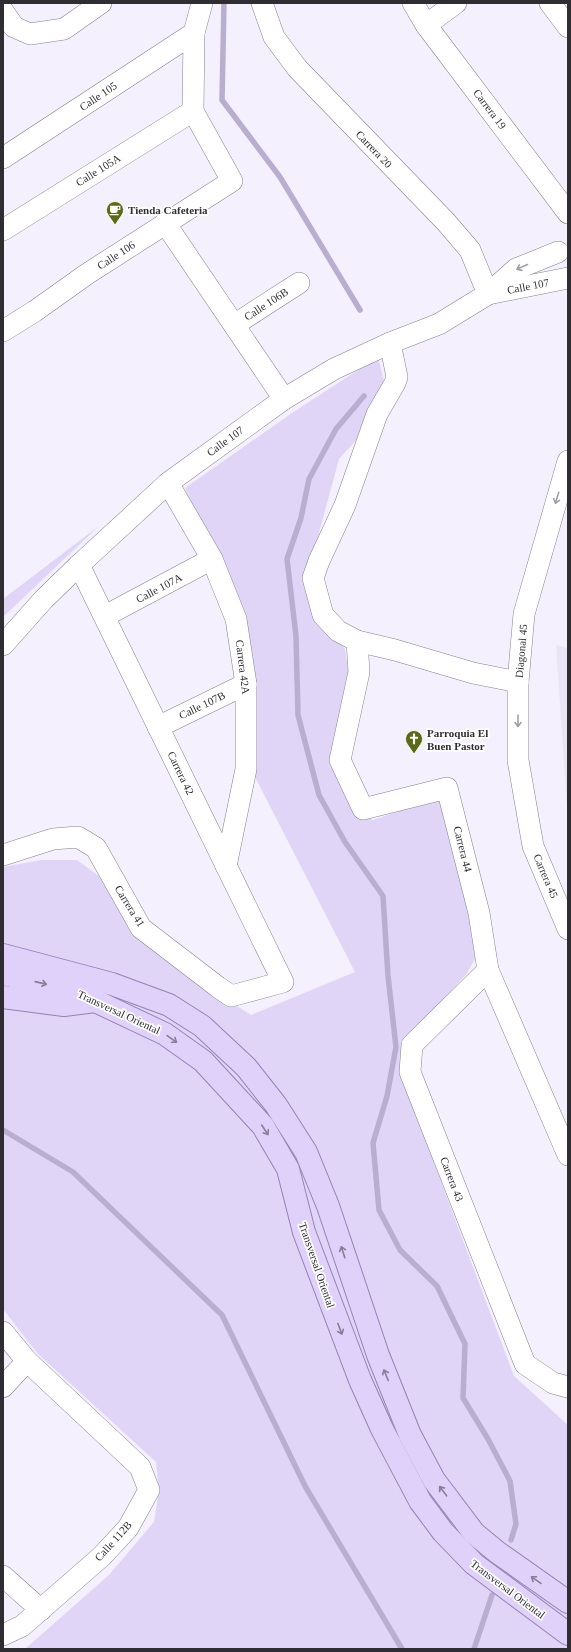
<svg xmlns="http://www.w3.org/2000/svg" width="571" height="1652" viewBox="0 0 571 1652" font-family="Georgia,serif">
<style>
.built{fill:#eae4f7}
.green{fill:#e0d5f7}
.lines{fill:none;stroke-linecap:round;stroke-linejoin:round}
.stream{stroke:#b9aecf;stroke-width:5.5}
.minor-casing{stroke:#85828d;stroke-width:22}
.major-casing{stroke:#9483b3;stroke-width:24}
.minor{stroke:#fff;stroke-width:21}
.major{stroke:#e0d1fb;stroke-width:22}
.oneway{stroke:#a1a0a3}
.oneway2{stroke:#887f96}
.labels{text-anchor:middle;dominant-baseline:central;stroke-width:3.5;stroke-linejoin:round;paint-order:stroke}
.street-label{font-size:11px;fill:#2f2d32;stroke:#fff}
.poi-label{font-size:11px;font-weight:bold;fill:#2f2d32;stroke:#fff;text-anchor:start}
</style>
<rect width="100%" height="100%" fill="#f4f0fd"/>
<!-- built -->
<polygon class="built" points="556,645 568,648 568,822"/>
<!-- green -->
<g class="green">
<polygon points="378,357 386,389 367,428 339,459 316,544 317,617 345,649 349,677 344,707 355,810 373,820 443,796 470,914 476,957 467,973 407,1041 402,1078 514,1376 568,1425 568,1649 25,1649 109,1575 154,1522 159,1490 156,1462 37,1353 3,1309 3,867 41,860 77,860 99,876 135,931 165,960 251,1015 355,972 252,771 245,621 185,488 292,413"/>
<polygon points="99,526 3,617 3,599"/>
</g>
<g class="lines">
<!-- stream -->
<g class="stream">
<polyline points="224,3 222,100 280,177 360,310"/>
<polyline points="364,396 336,429 309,479 301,518 287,559 296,636 298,715 319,795 345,842 383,896 388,976 396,1047 387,1096 373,1143 379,1210 400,1250 437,1286 465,1344 463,1398 488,1439 510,1481 516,1524 511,1540"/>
<polyline points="3,1130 73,1172 222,1315 305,1486 402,1649"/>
<polyline points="474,1649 492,1595"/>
</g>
<defs>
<g id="minor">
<polyline points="262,3 274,37 297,68 446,222 470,250 488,294"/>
<polyline points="413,3 426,25 568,213"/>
<polyline points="550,3 568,27"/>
<polyline points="3,11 14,27 30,34 64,29 101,3"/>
<polyline points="426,25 456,3"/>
<polyline points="3,158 194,33"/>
<polyline points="165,223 284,399"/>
<polyline points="3,230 193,111"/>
<polyline points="488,294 568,278"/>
<polyline points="234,325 299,283"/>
<polyline points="3,331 35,311 87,274 232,181 193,111 194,33 202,3"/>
<polyline points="390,343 397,377 395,383 377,414 345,505 319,561 313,578 323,615 338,631 357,641 395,650 473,673 518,682"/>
<polyline points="568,461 524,614 518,682 518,760 533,846 568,929"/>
<polyline points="168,483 212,559 236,619 246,684 246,769 226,866"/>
<polyline points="105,616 212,559"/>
<polyline points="357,641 359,672 340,760 363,809 447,788 479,913 488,970 568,1155"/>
<polyline points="3,645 44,599 79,565 168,483 284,399 334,369 390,343 439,324 488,294 516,269 558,252"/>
<polyline points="158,727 246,684"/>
<polyline points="3,855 53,839 78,837 96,848 141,928 218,987 231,996 283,982 79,565"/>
<polyline points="488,970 412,1045 410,1072 525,1364 553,1383 568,1387"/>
<polyline points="3,1332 27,1361 140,1467 149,1490 128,1528 102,1556 22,1626 3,1635"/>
<polyline points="3,1387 27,1361"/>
<polyline points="3,1576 41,1610"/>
</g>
<g id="major">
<polyline points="3,955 112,984 169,1005 202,1026 246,1067 276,1105 306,1152 328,1206 378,1355 410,1435 434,1480 474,1533 497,1552 568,1602"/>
<polyline points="3,974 70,989 165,1034 203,1061 263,1126 288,1169 304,1232 360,1380 382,1429 420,1501 443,1532 474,1564 568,1634"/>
<polyline points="3,997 64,1005 95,1001"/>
</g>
</defs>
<!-- minor casing -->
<use href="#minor" class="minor-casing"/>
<!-- major casing -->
<use href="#major" class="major-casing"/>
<!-- minor -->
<use href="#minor" class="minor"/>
<!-- major -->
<use href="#major" class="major"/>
</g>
<!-- one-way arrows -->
<defs><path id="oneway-shaft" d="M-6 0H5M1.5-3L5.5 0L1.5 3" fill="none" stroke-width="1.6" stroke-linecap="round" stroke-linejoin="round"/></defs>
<g class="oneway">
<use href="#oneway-shaft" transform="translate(522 267) rotate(156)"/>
<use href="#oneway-shaft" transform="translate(557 498) rotate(107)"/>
<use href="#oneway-shaft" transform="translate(518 721) rotate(90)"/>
</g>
<g class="oneway2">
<use href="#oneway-shaft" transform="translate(41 983) rotate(13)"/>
<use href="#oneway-shaft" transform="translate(172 1039) rotate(35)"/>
<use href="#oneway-shaft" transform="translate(265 1130) rotate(57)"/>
<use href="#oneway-shaft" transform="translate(343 1252) rotate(-108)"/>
<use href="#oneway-shaft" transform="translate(340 1329) rotate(69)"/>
<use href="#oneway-shaft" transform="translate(386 1375) rotate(-112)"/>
<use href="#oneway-shaft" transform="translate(443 1491) rotate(-127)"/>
<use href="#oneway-shaft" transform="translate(536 1580) rotate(-145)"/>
</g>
<!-- icons -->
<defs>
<symbol id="cafe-pin" viewBox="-11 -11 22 30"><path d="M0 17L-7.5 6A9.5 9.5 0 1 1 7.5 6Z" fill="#5a6a15" stroke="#fff"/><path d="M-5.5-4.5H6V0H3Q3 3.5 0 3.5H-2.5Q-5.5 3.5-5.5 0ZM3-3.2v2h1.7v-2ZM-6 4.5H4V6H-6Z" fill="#fff"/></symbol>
<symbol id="church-pin" viewBox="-11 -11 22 30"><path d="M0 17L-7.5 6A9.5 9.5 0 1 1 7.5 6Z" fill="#5a6a15" stroke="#fff"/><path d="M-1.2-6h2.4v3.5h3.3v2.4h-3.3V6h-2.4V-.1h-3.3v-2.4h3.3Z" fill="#fff"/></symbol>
</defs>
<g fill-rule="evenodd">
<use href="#cafe-pin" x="105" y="200" width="20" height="27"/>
<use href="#church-pin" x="404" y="729" width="20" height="27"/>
</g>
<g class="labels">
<!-- street labels -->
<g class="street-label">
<text transform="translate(98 96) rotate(-34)">Calle 105</text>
<text transform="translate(490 109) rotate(53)">Carrera 19</text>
<text transform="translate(374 149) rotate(46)">Carrera 20</text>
<text transform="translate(98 170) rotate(-32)">Calle 105A</text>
<text transform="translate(116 255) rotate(-33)">Calle 106</text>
<text transform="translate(528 286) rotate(-11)">Calle 107</text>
<text transform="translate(266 304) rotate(-33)">Calle 106B</text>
<text transform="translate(225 441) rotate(-36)">Calle 107</text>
<text transform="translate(159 588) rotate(-28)">Calle 107A</text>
<text transform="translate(521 651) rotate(-85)">Diagonal 45</text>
<text transform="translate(243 667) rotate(83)">Carrera 42A</text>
<text transform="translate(202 705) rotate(-26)">Calle 107B</text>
<text transform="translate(181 773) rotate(64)">Carrera 42</text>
<text transform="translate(463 849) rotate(76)">Carrera 44</text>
<text transform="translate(546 876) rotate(67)">Carrera 45</text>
<text transform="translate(130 906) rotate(58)">Carrera 41</text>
<text transform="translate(119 1012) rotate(25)">Transversal Oriental</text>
<text transform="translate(452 1179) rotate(69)">Carrera 43</text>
<text transform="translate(317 1265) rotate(71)">Transversal Oriental</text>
<text transform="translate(113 1541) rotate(-48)">Calle 112B</text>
<text transform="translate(508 1589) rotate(37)">Transversal Oriental</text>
</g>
<!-- poi labels -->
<g class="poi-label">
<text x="128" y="210">Tienda Cafeteria</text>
<text x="427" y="733">Parroquia El<tspan x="427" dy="13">Buen Pastor</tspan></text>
</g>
</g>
<!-- border -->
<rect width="571" height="1652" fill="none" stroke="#2f2d32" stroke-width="8"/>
</svg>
